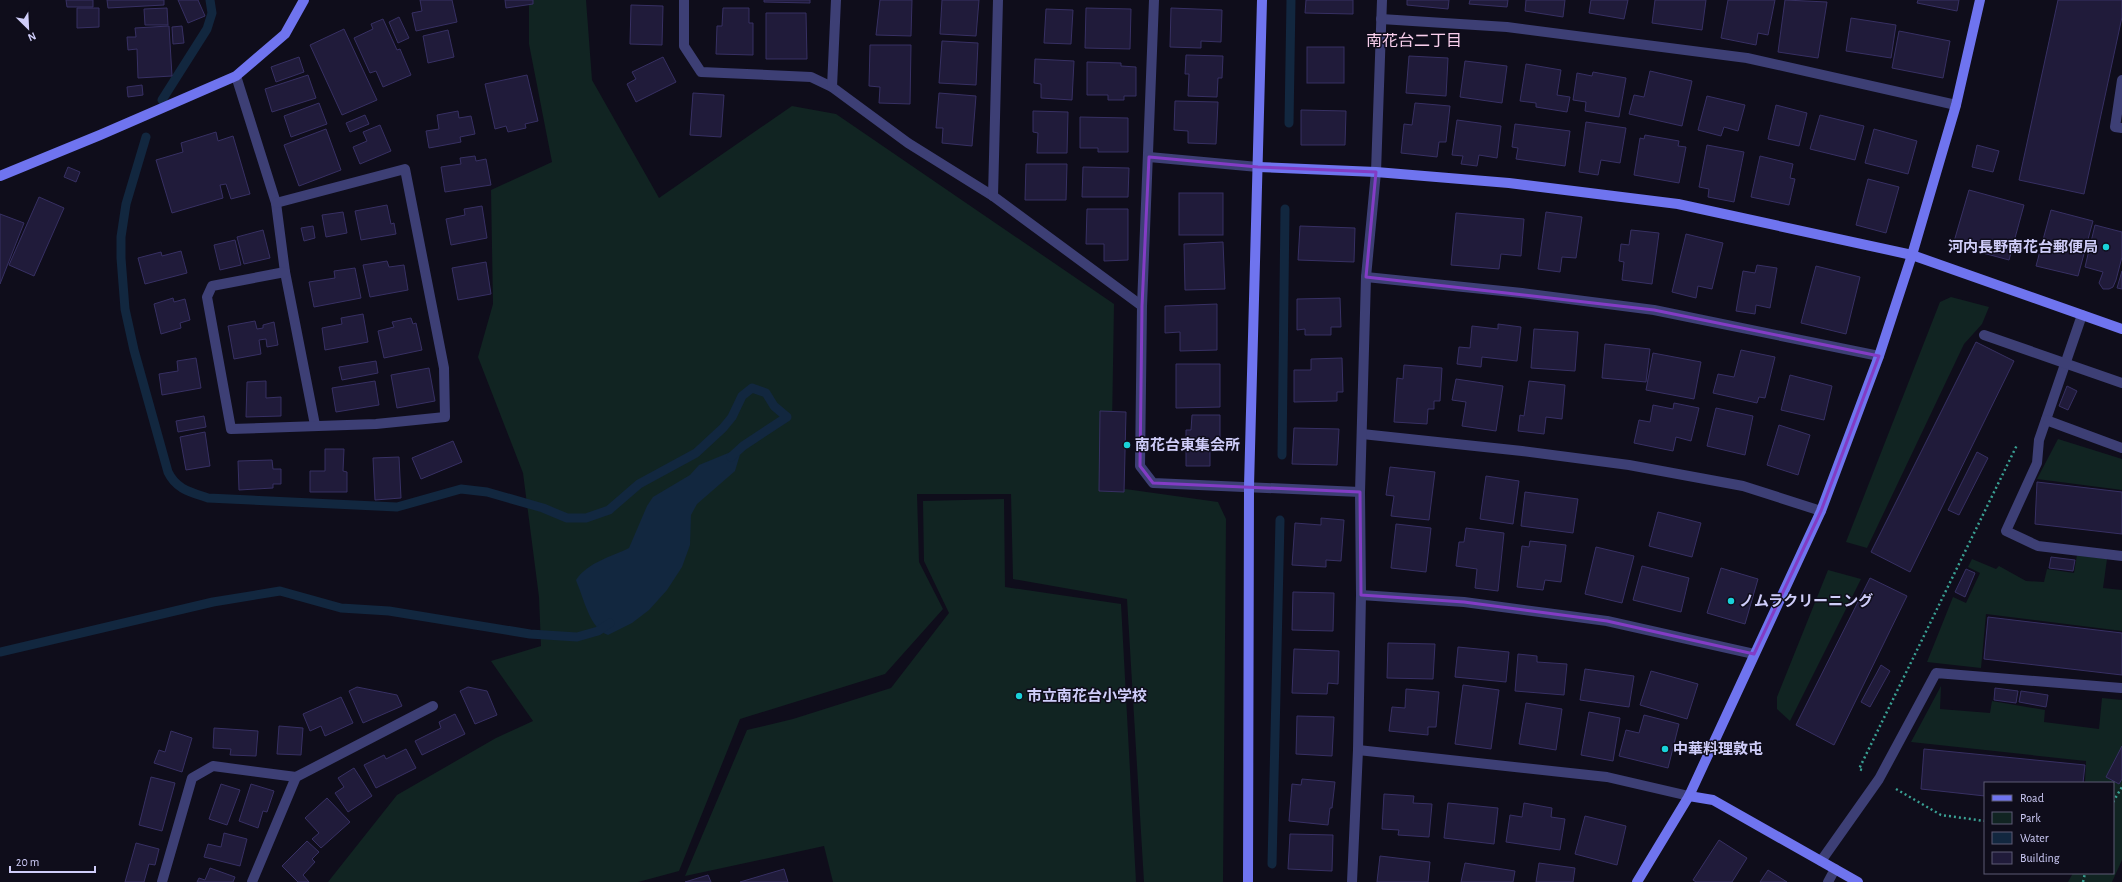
<svg xmlns="http://www.w3.org/2000/svg" width="2122" height="882" viewBox="0 0 2122 882" font-family="'Alegreya Sans','Noto Sans JP',sans-serif">
<style>
.green{fill:#112422}
.water{fill:#12273f}
.lines{fill:none;stroke-linecap:round;stroke-linejoin:round}
.stream{stroke:#12273f;stroke-width:9}
.building{fill:#201b3a;stroke:#373063}
.path{stroke:#3aa194;stroke-width:2.5;stroke-dasharray:2 3;stroke-linecap:butt}
.lane{stroke:#3d3f75;stroke-width:10}
.street{stroke:#3d3f75;stroke-width:10}
.secondary{stroke:#6f74ef;stroke-width:10}
.marked{fill:none;stroke:#833cc5;stroke-width:3;stroke-linejoin:round}
.poi-dot{fill:#19d2d9;stroke:#0f0d1b;stroke-width:1.5}
.labels{text-anchor:middle;dominant-baseline:central;stroke-width:3;stroke-linejoin:round;paint-order:stroke}
.poi-label{font-size:15px;font-weight:bold;fill:#cfcdf9;stroke:#0f0d1b;text-anchor:start}
.neighbourhood-label{font-size:16px;fill:#f9cfed;stroke:#0f0d1b}
</style>
<rect width="100%" height="100%" fill="#0f0d1b"/>
<!-- green -->
<g class="green">
<polygon points="529,0 586,0 592,80 659,198 792,106 836,114 1114,304 1111,487 1218,502 1226,519 1223,882 1144,882 1127,599 1013,579 1011,494 917,494 919,562 943,609 885,674 740,719 679,871 638,882 328,882 397,795 496,738 533,721 491,661 541,646 539,597 523,473 478,357 493,304 491,190 552,162 529,44"/>
<polygon points="1951,297 1989,307 1982,324 1964,344 1867,548 1846,542 1940,302"/>
<polygon points="2058,439 2122,459 2122,490 2037,479"/>
<polygon points="1004,499 1005,587 1121,604 1136,882 833,882 824,846 685,876 747,730 793,719 891,688 949,613 924,561 923,501"/>
<polygon points="2077,555 2107,559 2103,588 2122,590 2122,631 1986,614 1981,668 1927,662 1953,597 1966,603 1980,573 1968,567 1972,559 1996,569 1999,566 2026,581 2044,582 2047,569 2074,573"/>
<polygon points="1828,570 1861,579 1790,721 1777,709 1777,697"/>
<polygon points="1941,686 1940,709 1990,713 1992,701 2045,710 2044,722 2099,729 2102,698 2122,700 2122,860 2112,882 2068,882 2073,873 2113,873 2113,783 2085,783 2086,761 1911,742"/>
</g>
<!-- water -->
<path class="water" d="M738 449 741 451 735 471 697 504 691 515 690 545 682 567 667 590 649 610 632 623 608 635C590 629 584 599 577 583L576 580C588 562 611 557 629 548L647 506 653 497 690 475 699 465Z"/>
<g class="lines">
<!-- stream -->
<g class="stream">
<polyline points="162,100 207,29 212,13 210,0"/>
<polyline points="1289,123 1291,0"/>
<path d="M146 137 126 204 121 237V258L125 309 134 350 168 472C176 489 190 492 208 498L397 507 461 489 487 492 543 508 567 518H586L609 510 639 484 696 453 723 428 732 417 742 396 752 388 766 393 774 406 787 417 743 446 731 457"/>
<polyline points="1282,455 1285,209"/>
<polyline points="0,652 213,602 280,591 341,608 389,611 530,634 577,637 598,631 610,623"/>
<polyline points="1272,864 1280,520"/>
</g>
</g>
<!-- building -->
<g class="building">
<polygon points="66,0 93,0 93,7 67,7"/>
<polygon points="107,0 164,0 164,5 108,8"/>
<polygon points="178,0 198,0 205,16 188,23"/>
<polygon points="420,0 452,0 457,22 416,31 412,13 422,11"/>
<polygon points="505,0 533,0 533,4 506,8"/>
<polygon points="764,0 810,0 810,3 764,2"/>
<polygon points="880,0 912,0 911,36 876,35"/>
<polygon points="942,0 979,0 976,36 940,34"/>
<polygon points="1306,0 1353,0 1353,14 1305,13"/>
<polygon points="1407,0 1449,0 1448,9 1407,5"/>
<polygon points="1470,0 1508,0 1507,7 1469,4"/>
<polygon points="1526,0 1565,0 1563,17 1525,11"/>
<polygon points="1591,0 1628,0 1624,19 1589,13"/>
<polygon points="1655,0 1706,0 1702,30 1652,23"/>
<polygon points="1728,0 1775,0 1768,35 1758,33 1756,45 1721,38"/>
<polygon points="1785,0 1827,2 1818,58 1778,52"/>
<polygon points="1918,0 1959,0 1957,11 1917,3"/>
<polygon points="2058,0 2122,0 2122,17 2084,194 2019,180"/>
<polygon points="631,5 663,6 662,45 630,44"/>
<polygon points="77,8 99,8 99,27 77,28"/>
<polygon points="167,8 168,25 145,25 144,9"/>
<polygon points="723,8 749,8 749,23 753,23 753,55 716,54 717,26 722,26"/>
<polygon points="1086,8 1131,9 1130,49 1085,48"/>
<polygon points="1171,8 1222,10 1221,42 1201,41 1201,48 1170,47"/>
<polygon points="1046,9 1073,10 1071,44 1044,43"/>
<polygon points="766,13 806,13 807,59 766,59"/>
<polygon points="399,17 409,38 398,43 389,22"/>
<polygon points="1851,18 1896,25 1891,58 1846,51"/>
<polygon points="383,19 397,50 400,49 411,75 383,87 376,71 370,73 354,38 373,29 371,24"/>
<polygon points="169,26 172,76 138,78 137,49 128,50 127,37 136,37 135,28"/>
<polygon points="182,26 184,43 173,44 172,27"/>
<polygon points="344,29 377,100 342,115 310,45"/>
<polygon points="448,30 454,57 428,63 423,36"/>
<polygon points="1899,31 1950,41 1943,78 1892,68"/>
<polygon points="942,41 978,43 976,85 939,83"/>
<polygon points="870,45 911,45 910,104 879,103 880,87 869,86"/>
<rect x="1307" y="47" width="37" height="36"/>
<polygon points="1186,55 1223,56 1222,78 1218,78 1217,97 1188,96 1189,74 1185,74"/>
<polygon points="1409,56 1448,58 1446,96 1406,93"/>
<polygon points="299,57 304,72 276,82 271,67"/>
<polygon points="663,57 676,82 636,102 627,84 636,79 632,72"/>
<polygon points="1035,59 1074,61 1072,100 1041,98 1041,84 1034,83"/>
<polygon points="1465,61 1507,66 1502,103 1460,97"/>
<polygon points="1087,62 1121,63 1121,66 1136,67 1136,96 1124,96 1124,100 1108,100 1108,95 1087,95"/>
<polygon points="1526,64 1561,70 1557,95 1570,97 1567,112 1536,107 1536,103 1520,101"/>
<polygon points="1650,71 1692,81 1682,126 1629,114 1634,95 1644,97"/>
<polygon points="1593,72 1626,78 1619,117 1585,111 1586,102 1573,100 1577,73 1592,76"/>
<polygon points="308,75 316,98 272,112 265,89"/>
<polygon points="527,75 538,121 525,124 526,128 508,132 506,126 495,129 485,84"/>
<polygon points="142,85 143,95 128,97 127,87"/>
<polygon points="693,93 724,95 721,137 690,135"/>
<polygon points="939,93 976,96 972,146 942,143 943,128 936,128"/>
<polygon points="1707,96 1745,105 1738,131 1724,127 1721,136 1698,130"/>
<polygon points="1175,101 1218,102 1216,144 1188,143 1188,131 1174,130"/>
<polygon points="319,103 327,124 291,137 284,116"/>
<polygon points="1415,103 1450,106 1446,142 1439,142 1437,157 1401,153 1404,124 1412,125"/>
<polygon points="1776,105 1807,113 1799,146 1768,139"/>
<polygon points="1301,110 1346,111 1345,145 1301,145"/>
<polygon points="458,111 459,118 471,116 475,134 460,137 461,142 429,148 426,131 439,129 437,115"/>
<polygon points="1033,111 1068,112 1067,153 1037,153 1038,133 1033,132"/>
<polygon points="365,115 369,124 350,132 346,123"/>
<polygon points="1820,115 1864,126 1855,160 1810,149"/>
<polygon points="1080,117 1128,118 1128,152 1098,152 1098,148 1080,148"/>
<polygon points="1457,120 1501,126 1497,158 1479,155 1477,166 1461,164 1463,156 1452,155"/>
<polygon points="1586,122 1626,128 1620,163 1601,160 1598,175 1579,172"/>
<polygon points="1515,124 1570,131 1565,166 1516,159 1518,148 1512,147"/>
<polygon points="380,125 391,151 360,164 353,147 367,141 363,132"/>
<polygon points="326,129 341,170 299,186 284,145"/>
<polygon points="1874,129 1917,141 1908,174 1865,163"/>
<polygon points="216,132 218,141 233,136 250,194 231,199 226,184 220,185 223,198 172,213 156,160 183,152 181,143"/>
<polygon points="1645,135 1679,141 1678,146 1686,147 1679,183 1634,175 1640,138 1644,139"/>
<polygon points="1707,145 1744,152 1734,202 1708,197 1709,189 1699,187"/>
<polygon points="1977,145 1999,151 1993,172 1972,167"/>
<polygon points="475,156 476,161 486,159 491,185 445,192 441,167 461,164 460,158"/>
<polygon points="1760,156 1793,164 1790,178 1795,179 1789,205 1751,197"/>
<polygon points="1026,164 1067,164 1066,200 1025,200"/>
<polygon points="68,167 80,172 76,182 64,177"/>
<polygon points="1083,167 1129,168 1128,197 1082,197"/>
<polygon points="1868,179 1899,187 1886,233 1856,225"/>
<polygon points="1969,190 2024,205 2009,260 1953,245"/>
<rect x="1179" y="193" width="44" height="42"/>
<polygon points="39,197 64,208 34,276 9,265"/>
<polygon points="387,205 391,224 394,223 396,234 361,240 355,211"/>
<polygon points="482,206 487,238 451,245 446,219 465,215 464,209"/>
<polygon points="1087,209 1128,209 1128,260 1104,261 1104,244 1086,244"/>
<polygon points="2051,210 2093,221 2078,276 2036,266"/>
<polygon points="343,212 347,233 326,237 322,215"/>
<polygon points="1546,212 1582,217 1576,258 1562,257 1560,272 1538,269"/>
<polygon points="1456,213 1524,219 1521,256 1501,254 1499,269 1451,265"/>
<polygon points="0,214 24,223 0,284"/>
<polygon points="2095,225 2122,232 2122,257 2116,280 2113,287 2109,289 2103,289 2099,283 2103,272 2085,267"/>
<polygon points="313,226 315,238 304,241 301,228"/>
<polygon points="1300,226 1355,228 1354,262 1298,260"/>
<polygon points="263,230 270,258 244,264 237,237"/>
<polygon points="1631,230 1659,233 1652,284 1622,280 1624,262 1619,261 1621,244 1629,245"/>
<polygon points="1686,234 1723,243 1712,289 1698,286 1696,298 1672,292"/>
<polygon points="235,240 241,265 220,270 214,245"/>
<polygon points="1223,242 1225,289 1185,290 1184,244"/>
<polygon points="181,251 187,273 145,284 138,258 161,252 162,256"/>
<polygon points="387,261 389,267 404,265 408,290 370,297 363,265"/>
<polygon points="486,262 491,294 458,300 452,268"/>
<polygon points="1757,265 1777,268 1770,308 1756,305 1755,314 1736,311 1743,271 1755,273"/>
<polygon points="1816,266 1860,277 1846,334 1801,323"/>
<polygon points="355,268 361,298 314,307 309,282 335,278 334,271"/>
<polygon points="2122,271 2122,289 2117,288"/>
<polygon points="173,298 174,302 185,299 190,320 180,323 181,328 161,334 154,304"/>
<polygon points="1340,298 1341,327 1331,327 1331,335 1305,335 1305,329 1297,330 1297,299"/>
<polygon points="1217,304 1217,350 1180,351 1180,332 1165,333 1165,306"/>
<polygon points="363,314 368,342 325,350 322,328 342,324 341,318"/>
<polygon points="411,318 413,324 416,323 422,350 384,358 378,331 394,327 392,322"/>
<polygon points="255,321 257,329 263,328 263,325 274,322 278,345 267,347 266,339 259,340 261,354 234,359 228,326"/>
<polygon points="1498,324 1521,327 1517,361 1482,357 1481,367 1457,364 1459,347 1470,348 1472,326 1498,329"/>
<polygon points="1534,329 1578,332 1575,371 1531,368"/>
<polygon points="1976,342 2014,361 1910,572 1871,552"/>
<polygon points="1605,344 1650,349 1646,382 1602,378"/>
<polygon points="1741,350 1775,357 1765,398 1759,397 1757,403 1713,393 1718,374 1734,377"/>
<polygon points="1653,353 1701,362 1694,399 1646,390"/>
<polygon points="196,358 201,388 162,395 159,374 178,371 177,361"/>
<polygon points="1342,358 1343,392 1337,392 1337,401 1294,402 1294,370 1311,370 1311,359"/>
<polygon points="376,361 378,373 342,380 339,367"/>
<polygon points="1176,364 1220,364 1220,407 1176,408"/>
<polygon points="1404,365 1442,368 1440,401 1434,401 1434,409 1428,409 1427,424 1394,422 1397,378 1403,379"/>
<polygon points="429,368 435,401 397,408 391,375"/>
<polygon points="1790,375 1832,386 1824,420 1781,410"/>
<polygon points="1456,379 1503,386 1496,431 1462,426 1466,402 1452,400"/>
<polygon points="266,381 266,398 281,397 281,416 246,417 247,382"/>
<polygon points="375,381 379,405 336,412 332,388"/>
<polygon points="1529,381 1565,385 1562,419 1546,417 1544,434 1518,431 1520,415 1524,416"/>
<polygon points="2067,386 2077,391 2068,410 2059,406"/>
<polygon points="1674,403 1699,408 1691,441 1676,437 1673,451 1634,443 1639,420 1650,422 1653,405 1673,409"/>
<polygon points="1716,408 1753,416 1745,455 1707,446"/>
<polygon points="1100,411 1126,412 1124,492 1099,491"/>
<polygon points="1192,415 1220,415 1220,450 1210,450 1210,466 1186,466 1186,430 1191,430"/>
<polygon points="204,416 206,427 178,432 176,421"/>
<polygon points="1779,425 1810,435 1798,475 1767,465"/>
<polygon points="1294,428 1339,429 1337,465 1292,464"/>
<polygon points="205,432 210,466 186,470 180,437"/>
<polygon points="453,441 462,462 421,479 412,458"/>
<polygon points="325,449 344,449 343,471 347,472 347,492 310,492 310,471 325,471"/>
<polygon points="1977,452 1988,458 1959,515 1948,510"/>
<polygon points="399,457 401,498 375,500 373,458"/>
<polygon points="272,460 273,469 281,469 281,484 273,484 273,488 239,490 238,461"/>
<polygon points="1390,467 1435,472 1429,520 1391,516 1394,496 1386,495"/>
<polygon points="1486,476 1519,481 1513,524 1480,519"/>
<polygon points="2037,482 2122,492 2122,534 2035,524"/>
<polygon points="1525,492 1578,499 1573,533 1521,526"/>
<polygon points="1658,512 1701,523 1692,557 1649,546"/>
<polygon points="1321,518 1344,520 1341,561 1326,560 1326,567 1292,565 1295,523 1321,525"/>
<polygon points="1396,524 1431,528 1426,572 1391,568"/>
<polygon points="1466,528 1504,533 1498,591 1475,588 1477,569 1456,566 1459,542 1464,542"/>
<polygon points="1530,541 1566,545 1561,582 1545,580 1543,590 1517,587 1522,546 1529,547"/>
<polygon points="1596,547 1634,556 1622,603 1585,594"/>
<polygon points="2051,557 2075,560 2073,571 2049,568"/>
<polygon points="1642,566 1689,578 1681,612 1633,600"/>
<polygon points="1721,568 1758,579 1745,624 1707,613"/>
<polygon points="1966,569 1975,573 1965,597 1955,592"/>
<polygon points="1870,578 1907,596 1834,745 1796,725"/>
<polygon points="1293,592 1334,593 1333,631 1292,630"/>
<polygon points="1988,617 2122,633 2122,675 1984,659"/>
<polygon points="1388,643 1435,644 1433,679 1387,678"/>
<polygon points="1458,647 1509,652 1506,682 1455,677"/>
<polygon points="1294,649 1339,651 1338,684 1328,683 1327,694 1292,693"/>
<polygon points="1518,654 1537,656 1537,662 1567,664 1564,695 1515,691"/>
<polygon points="1881,665 1890,671 1870,707 1861,702"/>
<polygon points="1585,669 1634,676 1629,707 1580,700"/>
<polygon points="1651,671 1698,684 1687,719 1640,705"/>
<polygon points="1463,685 1499,690 1491,749 1455,744"/>
<polygon points="357,687 397,695 402,706 363,723 349,691"/>
<polygon points="468,687 487,691 497,715 475,724 460,691"/>
<polygon points="1995,688 2018,691 2016,703 1994,700"/>
<polygon points="1406,689 1439,692 1436,727 1428,727 1428,735 1389,731 1392,707 1405,708"/>
<polygon points="2021,691 2048,695 2046,707 2019,702"/>
<polygon points="341,697 353,723 325,736 321,726 310,731 303,714"/>
<polygon points="1526,703 1562,709 1556,750 1519,744"/>
<polygon points="1589,712 1620,718 1613,761 1581,755"/>
<polygon points="455,714 465,734 422,755 415,741 441,728 439,722"/>
<polygon points="1644,715 1679,724 1668,768 1619,756 1626,730 1639,733"/>
<polygon points="1297,716 1334,717 1332,756 1296,754"/>
<polygon points="279,726 303,728 301,755 277,754"/>
<polygon points="214,728 258,731 256,756 230,755 231,749 213,748"/>
<polygon points="171,731 192,738 182,772 154,763 159,750 165,752"/>
<polygon points="2122,746 2122,779 2119,784 2106,777"/>
<polygon points="406,749 416,768 376,788 364,765 384,755 386,759"/>
<polygon points="1924,749 2085,765 2083,783 1985,783 1985,796 1921,789"/>
<polygon points="354,768 372,796 348,812 335,793 344,787 338,778"/>
<polygon points="151,777 175,783 162,831 139,825"/>
<polygon points="1302,779 1335,782 1332,808 1330,808 1328,825 1289,821 1292,784 1301,785"/>
<polygon points="221,784 240,790 227,825 209,819"/>
<polygon points="251,784 274,791 267,812 263,811 258,828 239,821"/>
<polygon points="1384,794 1414,796 1413,803 1432,804 1429,837 1398,835 1399,830 1382,829"/>
<polygon points="327,798 350,822 321,848 312,839 319,833 305,818"/>
<polygon points="1448,803 1498,808 1494,844 1444,838"/>
<polygon points="1524,803 1552,808 1551,817 1565,819 1560,850 1506,842 1510,815 1522,817"/>
<polygon points="1585,816 1626,826 1617,865 1575,854"/>
<polygon points="224,833 247,839 240,866 204,857 208,844 221,847"/>
<polygon points="1290,834 1333,835 1332,871 1288,869"/>
<polygon points="1719,840 1747,858 1732,882 1696,882 1693,880"/>
<polygon points="307,841 319,852 312,859 315,862 303,875 309,882 298,882 282,866"/>
<polygon points="136,843 159,849 155,865 149,864 144,882 125,882"/>
<polygon points="1380,856 1430,862 1428,882 1377,882"/>
<polygon points="1465,863 1515,871 1513,882 1461,882"/>
<polygon points="1539,863 1575,868 1573,882 1536,882"/>
<polygon points="210,868 235,877 233,882 197,882 199,878 205,880"/>
<polygon points="784,869 788,882 740,882"/>
<polygon points="1768,870 1787,882 1760,882"/>
<polygon points="708,875 711,882 685,882"/>
</g>
<g class="lines">
<!-- path -->
<g class="path">
<polyline points="1862,770 1859,769 2017,445"/>
<polyline points="1896,789 1941,815 1985,821"/>
<polyline points="2113,802 2122,787"/>
<polyline points="2083,882 2085,873"/>
</g>
<!-- lane -->
<g class="lane">
<polyline points="2122,80 2115,127 2122,128"/>
<polyline points="1821,861 1879,779 1936,673 2121,688"/>
</g>
<!-- street -->
<g class="street">
<polyline points="684,0 684,46 701,72 811,77 832,87 908,143 993,196 1142,306"/>
<polyline points="1154,0 1142,306 1140,466 1153,483 1360,492"/>
<polyline points="1381,19 1507,27 1747,58 1956,105"/>
<polyline points="236,76 276,203 285,272 315,425"/>
<polyline points="832,87 836,0"/>
<polyline points="1149,157 1258,167"/>
<polyline points="993,196 998,0"/>
<polyline points="276,203 405,169 444,368 445,417 376,424 231,429 207,297 212,286 285,272"/>
<polyline points="1366,277 1522,293 1654,310 1879,356"/>
<polyline points="2082,315 2039,440 2037,463 2006,531 2038,546 2122,556"/>
<polyline points="1984,335 2122,383"/>
<polyline points="2046,420 2122,448"/>
<polyline points="1362,434 1522,451 1629,465 1743,486 1821,511"/>
<polyline points="1361,595 1464,602 1607,621 1754,654"/>
<polyline points="1358,750 1607,777 1689,796"/>
<polyline points="162,882 192,778 213,766 296,777"/>
<polyline points="252,882 296,777 433,706"/>
<polyline points="1352,882 1358,750 1361,595 1360,492 1366,277 1376,172 1382,0"/>
<polyline points="1828,882 1835,869"/>
</g>
<!-- secondary -->
<g class="secondary">
<polyline points="1258,167 1376,172 1509,183 1678,204 1912,255 2122,329"/>
<polyline points="0,176 100,135 236,76 285,34 304,0"/>
<polyline points="1689,796 1713,800 1858,882"/>
<polyline points="1248,882 1249,486 1262,0"/>
<polyline points="1637,882 1689,796 1821,511 1879,356 1912,255 1956,105 1980,0"/>
</g>
</g>
<!-- marked area -->
<path class="marked" d="M1149 157 1258 167 1376 172 1366 277 1654 310 1879 356 1821 511 1754 654 1607 621 1464 602 1361 595 1360 492 1153 483 1140 466 1142 306Z"/>
<!-- markers -->
<g class="poi-dot">
<circle cx="2106" cy="247" r="4"/>
<circle cx="1127" cy="445" r="4"/>
<circle cx="1731" cy="601" r="4"/>
<circle cx="1019" cy="696" r="4"/>
<circle cx="1665" cy="749" r="4"/>
</g>
<g class="labels">
<!-- poi labels -->
<g class="poi-label">
<text x="2098" y="247" text-anchor="end">河内長野南花台郵便局</text>
<text x="1135" y="445">南花台東集会所</text>
<text x="1739" y="601">ノムラクリーニング</text>
<text x="1027" y="696">市立南花台小学校</text>
<text x="1673" y="749">中華料理敦屯</text>
</g>
<!-- neighbourhood labels -->
<g class="neighbourhood-label">
<text x="1414" y="41">南花台二丁目</text>
</g>
</g>
<!-- legend -->
<rect x="1984" y="782" width="130" height="92" fill="#0f0d1b" stroke="#5c5a74"/>
<rect x="1992" y="795" width="20" height="6" fill="#6f74ef" stroke="#5c5a74"/>
<text x="2020" y="802" font-size="12" fill="#cfcdf9">Road</text>
<rect x="1992" y="812" width="20" height="12" fill="#112422" stroke="#5c5a74"/>
<text x="2020" y="822" font-size="12" fill="#cfcdf9">Park</text>
<rect x="1992" y="832" width="20" height="12" fill="#12273f" stroke="#5c5a74"/>
<text x="2020" y="842" font-size="12" fill="#cfcdf9">Water</text>
<rect x="1992" y="852" width="20" height="12" fill="#201b3a" stroke="#5c5a74"/>
<text x="2020" y="862" font-size="12" fill="#cfcdf9">Building</text>
<!-- north arrow -->
<g transform="translate(28 28) rotate(156)" stroke="#0f0d1b" stroke-width="3" paint-order="stroke">
<path d="M0-3L7 15L0 10L-7 15Z" fill="#cfcdf9"/>
<text y="-6" font-size="11" font-weight="bold" text-anchor="middle" fill="#cfcdf9">N</text>
</g>
<!-- scale -->
<path d="M10 866v6h85v-6" fill="none" stroke="#cfcdf9" stroke-width="2"/>
<text x="16" y="866" font-size="12" fill="#cfcdf9" stroke="#0f0d1b" stroke-width="3" paint-order="stroke">20 m</text>
</svg>
